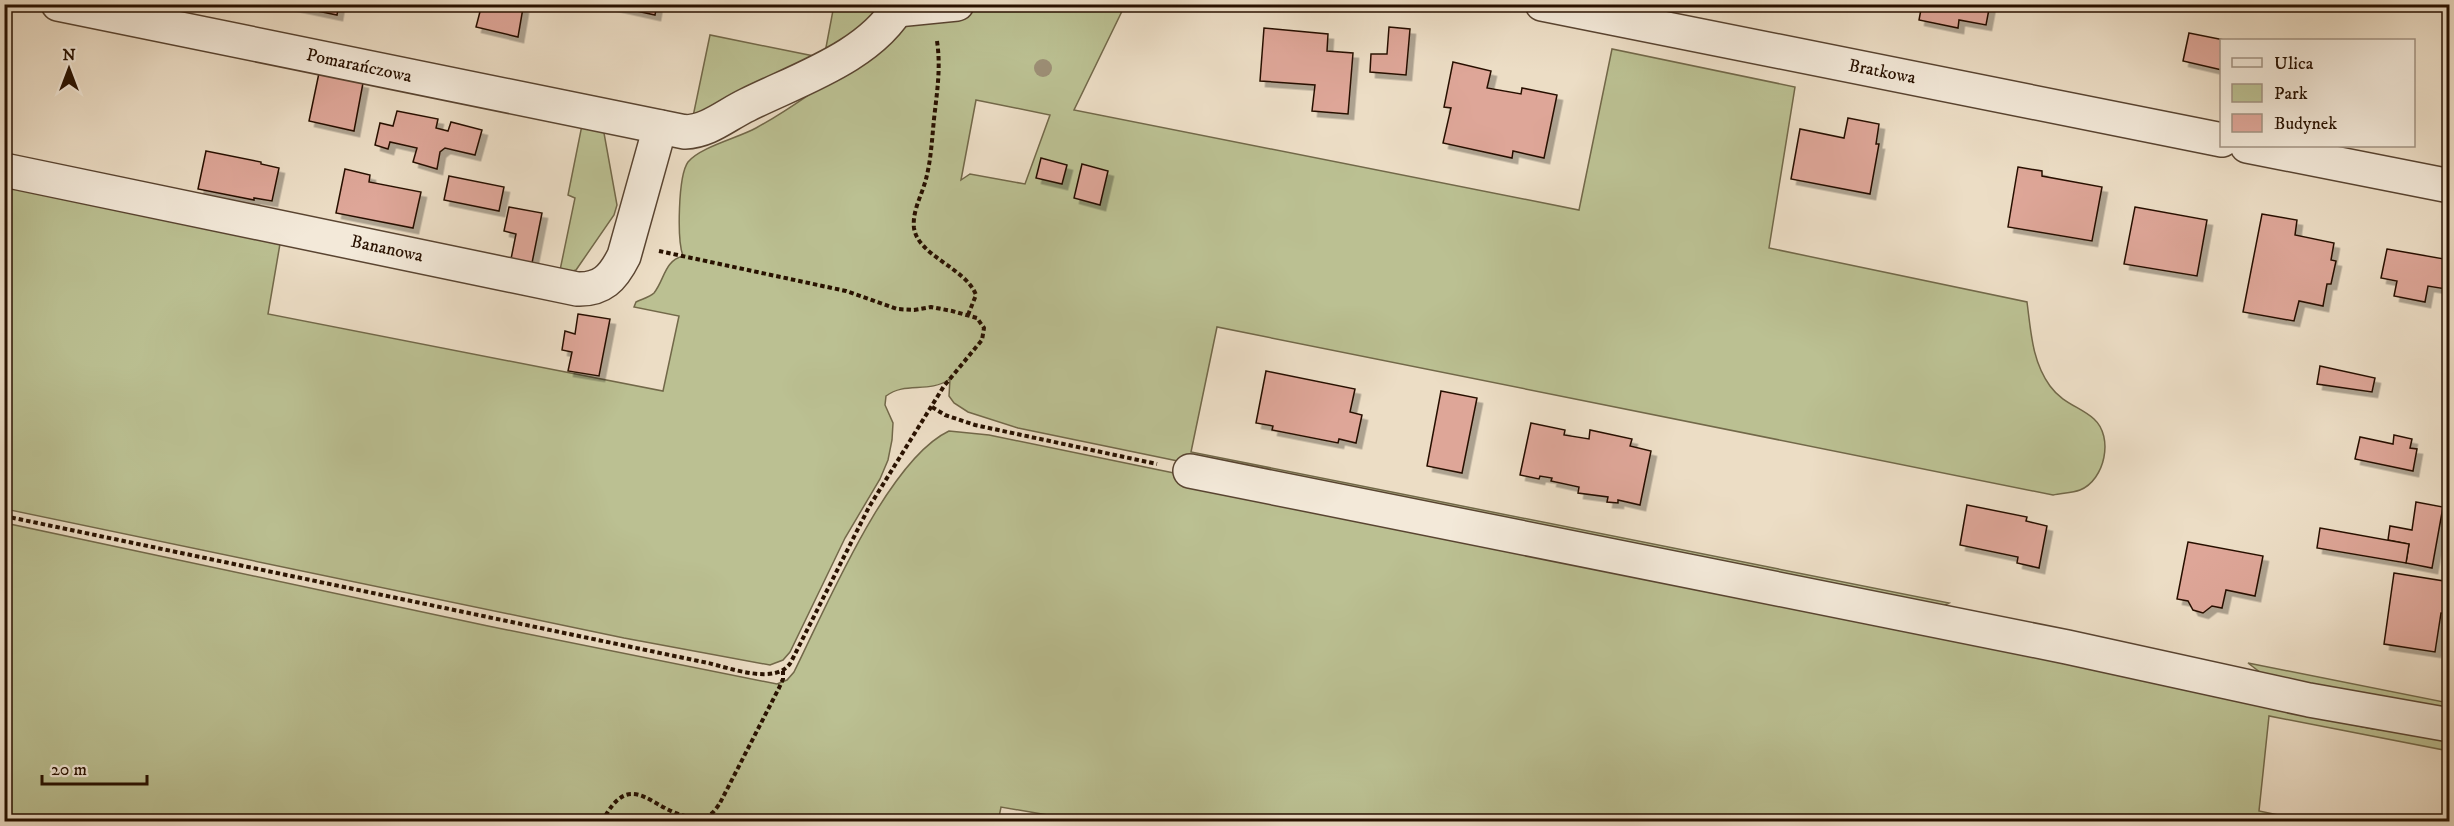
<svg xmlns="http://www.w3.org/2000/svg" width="2454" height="826" viewBox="0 0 2454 826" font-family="'IM FELL DW Pica',serif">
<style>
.green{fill:#bbc092;stroke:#726849;stroke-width:1.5;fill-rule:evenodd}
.building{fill:#dea698;stroke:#281100;stroke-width:1.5;filter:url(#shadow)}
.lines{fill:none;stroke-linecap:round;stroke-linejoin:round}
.minor-casing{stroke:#594431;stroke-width:36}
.path{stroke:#281100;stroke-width:4;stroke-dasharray:4.5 3;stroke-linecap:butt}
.minor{stroke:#f3e9d9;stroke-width:33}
.tree{fill:#9c8e75}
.labels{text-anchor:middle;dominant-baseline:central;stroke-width:4.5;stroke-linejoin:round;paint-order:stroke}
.street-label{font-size:18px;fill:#281100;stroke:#f3e9d9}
</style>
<defs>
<filter id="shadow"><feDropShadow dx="5.5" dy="5.5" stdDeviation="0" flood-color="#0004"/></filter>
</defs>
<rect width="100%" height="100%" fill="#ecddc5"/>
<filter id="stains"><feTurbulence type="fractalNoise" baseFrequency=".00333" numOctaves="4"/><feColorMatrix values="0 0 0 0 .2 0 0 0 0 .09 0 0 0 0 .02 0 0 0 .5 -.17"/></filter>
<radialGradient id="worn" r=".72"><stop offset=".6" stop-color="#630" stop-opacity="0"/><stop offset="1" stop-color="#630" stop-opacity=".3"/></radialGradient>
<!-- green -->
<g class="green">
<path d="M834 5H888C864 51 787 75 743 97 725 106 708 116 691 126L710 35 824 58Z"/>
<path d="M1043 5H1125L1074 110 1579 210 1612 49 1795 87 1769 248 2027 302C2031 332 2032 361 2050 386 2063 404 2081 407 2094 419 2114 437 2105 480 2080 490 2072 493 2061 493 2053 495L1217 327 1191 452 1949 603 1943 606 1231 472 1018 428 968 412 954 403 949 396 950 379C928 394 906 381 886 396L885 405 893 423 892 440 888 460 880 479 845 538 790 652 783 660 770 665 624 638 5 509 4 181 281 238 268 314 663 391 679 316 634 307 636 302C642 299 650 297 654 293 665 279 664 261 683 256 677 240 678 176 688 162 700 147 738 138 756 128 794 107 831 79 865 54 879 44 894 28 909 21 952 4 999 12 1043 5ZM976 100 1050 115 1025 184 970 174 961 180Z"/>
<polygon points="584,115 597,121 604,133 617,205 614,215 576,270 559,275 575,198 568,195"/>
<path d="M949 431 989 435 1174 473 2373 729 2450 736 2449 751 2269 716 2259 811 2311 822H1088L1001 807 998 822H665L628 815 626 822H5V523L488 626 777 684 787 680 794 672C825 610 887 460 949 431Z"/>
<polygon points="2248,663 2449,703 2449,714 2265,676"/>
</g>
<!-- building -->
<g class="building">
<polygon points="284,4 339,4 337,15"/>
<polygon points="482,4 508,4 523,8 518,37 476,27"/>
<polygon points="605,4 657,4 655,15"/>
<polygon points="1922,4 1990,4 1986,25 1959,20 1958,28 1919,20"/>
<polygon points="1389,27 1410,29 1406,75 1370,72 1371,54 1387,54"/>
<polygon points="1264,28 1328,34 1327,51 1353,53 1348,114 1312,111 1315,85 1260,81"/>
<polygon points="2189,33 2224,40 2222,40 2222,70 2183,61"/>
<polygon points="1453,62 1491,71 1487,88 1521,94 1522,88 1557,95 1544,158 1513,151 1512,158 1443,143 1451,108 1444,107"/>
<polygon points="319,73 363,83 354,131 309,121"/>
<polygon points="397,111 438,119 436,128 448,131 451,122 482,130 475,155 445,148 440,152 437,169 413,162 417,148 390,142 388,149 375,145 380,123 393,126"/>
<polygon points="1848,118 1879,124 1876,144 1879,144 1870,194 1791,179 1800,129 1844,138"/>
<polygon points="206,151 261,162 261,164 279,168 272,201 254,198 254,200 198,189"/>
<polygon points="1041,158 1067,165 1062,184 1036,178"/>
<polygon points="1082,164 1108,171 1100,205 1074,198"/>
<polygon points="2018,167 2042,171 2042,176 2102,187 2092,241 2008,227"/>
<polygon points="345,169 370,175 369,182 421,192 413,228 336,213"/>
<polygon points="449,176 504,187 499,211 444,200"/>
<polygon points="509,207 542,213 532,263 511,259 516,234 504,231"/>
<polygon points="2135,207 2207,220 2197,276 2124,264"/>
<polygon points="2262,214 2297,220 2295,235 2334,243 2331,260 2336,261 2331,284 2327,284 2323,306 2299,301 2294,321 2243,312"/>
<polygon points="2387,249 2450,260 2446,289 2428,286 2425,302 2394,296 2397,281 2381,278"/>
<polygon points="578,314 610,319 599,376 568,371 572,352 562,350 565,331 575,334"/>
<polygon points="2320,366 2375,378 2372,392 2317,384"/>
<polygon points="1266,371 1355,389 1350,412 1362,415 1356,443 1339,439 1338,443 1272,430 1273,426 1256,423"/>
<polygon points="1441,391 1477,398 1462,473 1427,466"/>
<polygon points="1531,423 1565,430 1564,435 1589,439 1590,430 1632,439 1630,446 1651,451 1640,505 1618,500 1618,503 1607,502 1608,497 1578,493 1579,487 1551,481 1552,478 1540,476 1539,479 1520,475"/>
<polygon points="2394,435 2412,439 2410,448 2417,449 2413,471 2355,459 2360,437 2393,444"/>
<polygon points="2416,502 2443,507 2432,568 2406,563 2409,544 2388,540 2390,526 2412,530"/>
<polygon points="1967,505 2027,517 2026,521 2047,526 2039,568 2017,563 2018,557 1960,545"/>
<polygon points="2320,528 2409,544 2406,563 2317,548"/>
<polygon points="2188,542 2263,556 2255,596 2226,590 2222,608 2212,606 2203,613 2193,610 2188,601 2177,599"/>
<polygon points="2394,573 2450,582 2450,614 2441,613 2435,652 2384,644"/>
</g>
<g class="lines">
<defs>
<g id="minor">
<path d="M58 4 685 132C709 131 726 115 747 105 797 80 872 56 900 4"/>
<polyline points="1542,4 2222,140"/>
<polyline points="897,10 957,4"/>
<polyline points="2247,146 2450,186"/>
<path d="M4 170 577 289C602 290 613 278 624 256L660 127"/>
<polyline points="1190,471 2067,647 2309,700 2450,725"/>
</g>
</defs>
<!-- minor casing -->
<use href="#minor" class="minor-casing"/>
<!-- path -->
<g class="path">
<path d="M937 41C941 68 937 92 934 119 932 139 931 160 926 179 922 195 912 211 914 228 918 256 966 268 976 295L968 315"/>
<polyline points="932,407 945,415 975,425 1157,464"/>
<path d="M4 516 708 663C730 668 777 686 791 662L869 507 944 386 982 340 984 328 977 318 952 311 931 307 914 310 897 309 846 291 659 251"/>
<path d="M602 822C632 763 653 815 693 817 699 817 706 818 711 814 714 812 718 806 720 803L779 688 783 679V671"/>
</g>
<!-- minor -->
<use href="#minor" class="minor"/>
</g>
<!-- trees -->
<circle class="tree" cx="1043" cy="68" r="9"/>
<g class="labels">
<!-- street labels -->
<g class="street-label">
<text transform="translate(359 66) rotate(12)">Pomarańczowa</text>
<text transform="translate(1882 72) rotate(11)">Bratkowa</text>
<text transform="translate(387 249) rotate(12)">Bananowa</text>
</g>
</g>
<!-- margin -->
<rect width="2454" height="826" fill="none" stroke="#ecddc5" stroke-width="24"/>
<rect x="6" y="6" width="2442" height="814" fill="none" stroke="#281100" stroke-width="3"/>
<rect x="12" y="12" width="2430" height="802" fill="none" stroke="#281100" stroke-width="1.5"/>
<!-- legend -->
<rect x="2220" y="39" width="195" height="108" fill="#f3e9d9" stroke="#a29382" stroke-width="1.5"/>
<rect x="2232" y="58" width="30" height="9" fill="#f3e9d9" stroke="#a29382" stroke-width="1.5"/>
<text x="2274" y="69" font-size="18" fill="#281100">Ulica</text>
<rect x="2232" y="84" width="30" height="18" fill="#bbc092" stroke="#a29382" stroke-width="1.5"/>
<text x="2274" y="99" font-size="18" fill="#281100">Park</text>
<rect x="2232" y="114" width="30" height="18" fill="#dea698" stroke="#a29382" stroke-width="1.5"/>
<text x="2274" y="129" font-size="18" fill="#281100">Budynek</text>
<!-- north arrow -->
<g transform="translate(69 69)" stroke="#f3e9d9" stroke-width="4.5" paint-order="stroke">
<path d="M0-4.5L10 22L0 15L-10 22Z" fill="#281100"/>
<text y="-9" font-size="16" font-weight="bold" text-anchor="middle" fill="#281100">N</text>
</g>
<!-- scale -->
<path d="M42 775v9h105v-9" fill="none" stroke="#281100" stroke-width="3"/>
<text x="51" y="775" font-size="18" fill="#281100" stroke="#f3e9d9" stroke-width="4.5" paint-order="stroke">20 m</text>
<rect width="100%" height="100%" filter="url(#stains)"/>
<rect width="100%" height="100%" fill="url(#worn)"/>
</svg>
